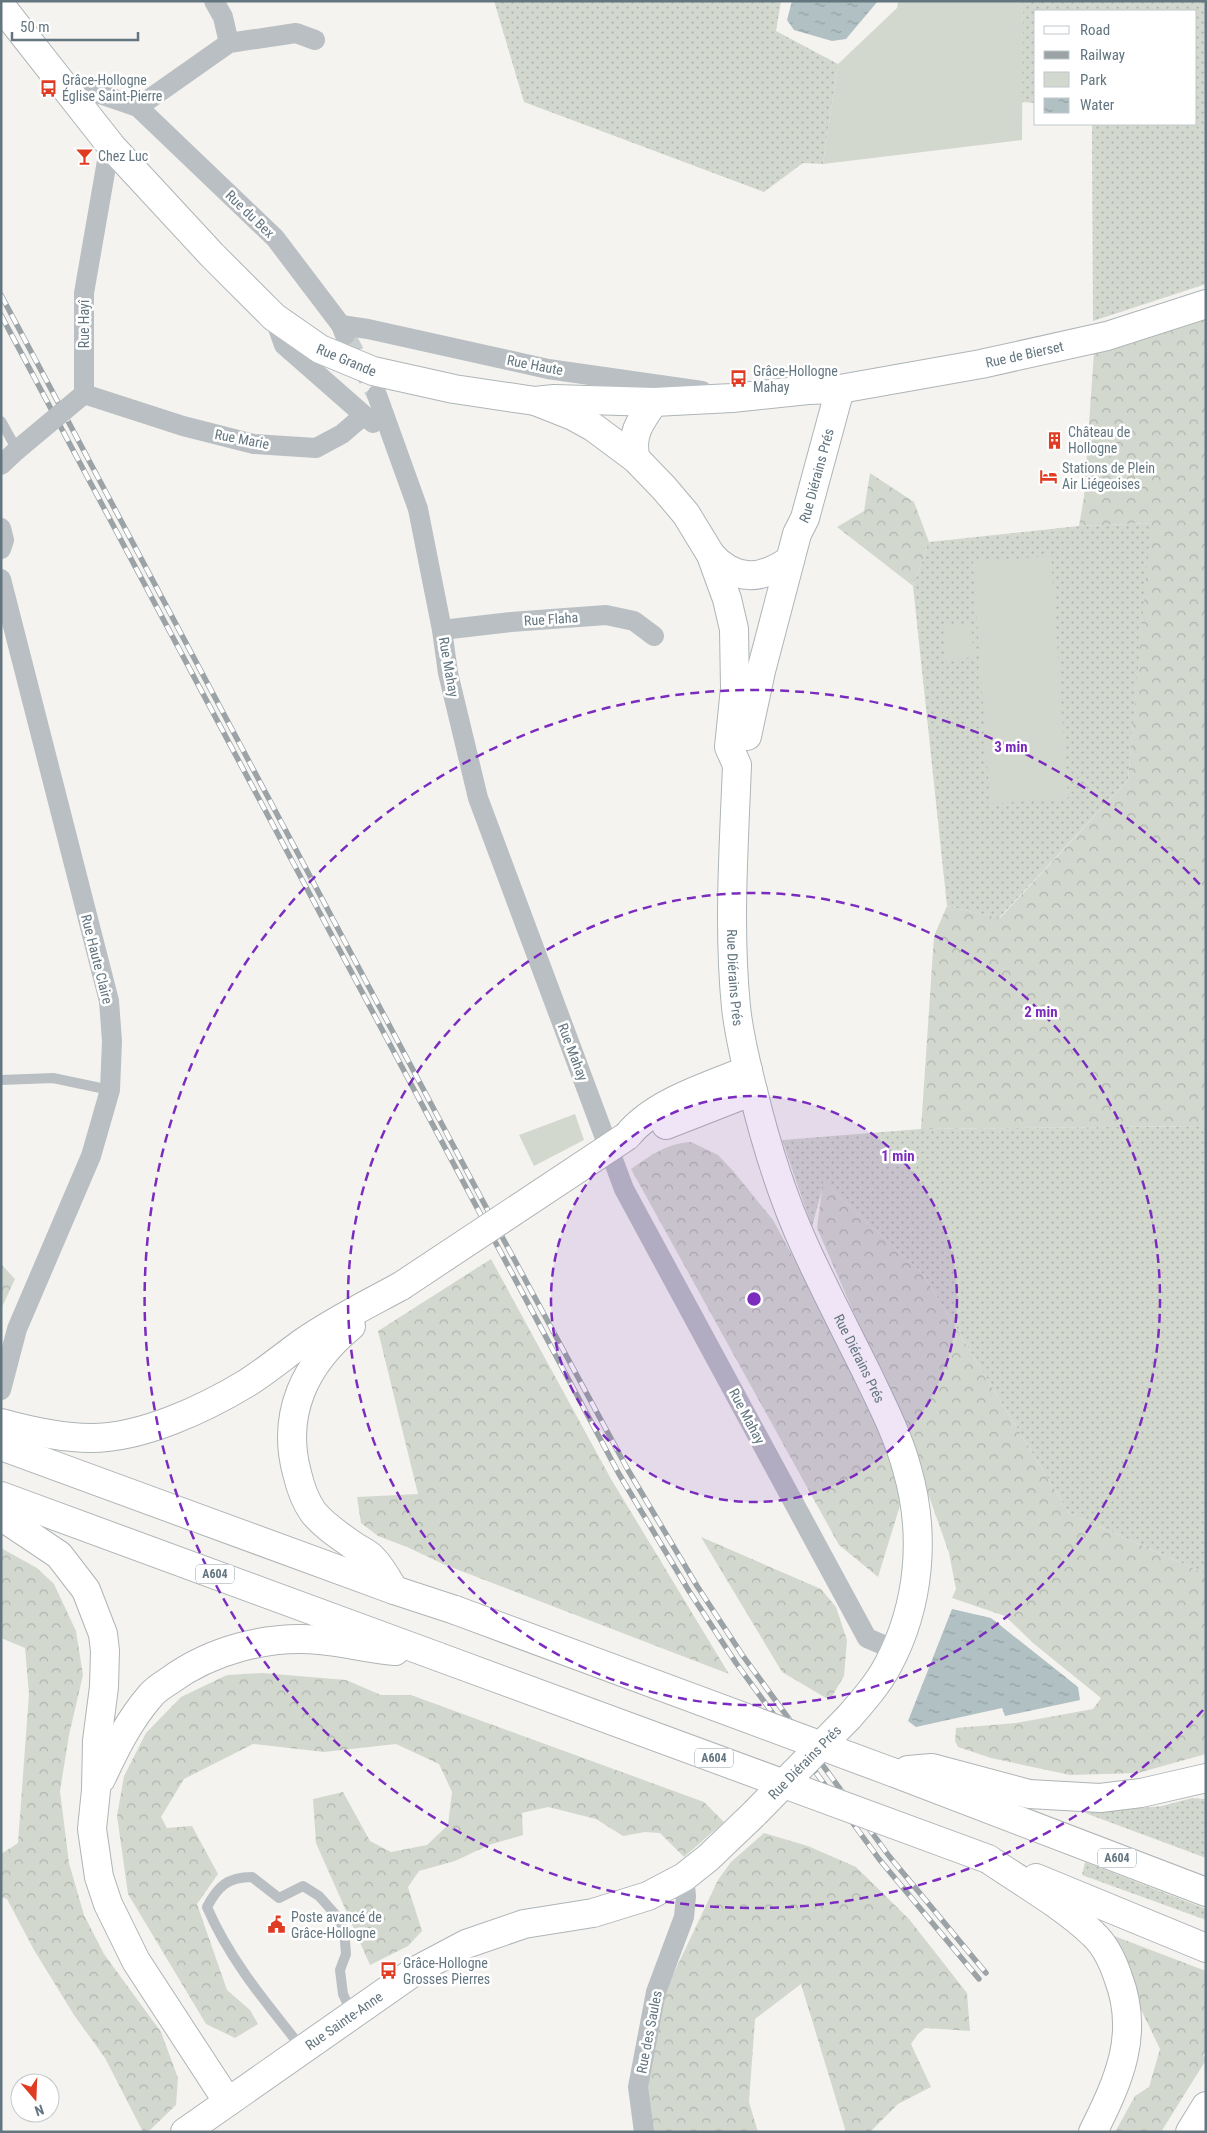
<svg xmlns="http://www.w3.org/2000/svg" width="1207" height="2133" viewBox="0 0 1207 2133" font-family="'Roboto Condensed',sans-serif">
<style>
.grass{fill:url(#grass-dots)}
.forest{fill:url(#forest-crowns)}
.green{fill:#d3d8cf}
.water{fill:url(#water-ripples)}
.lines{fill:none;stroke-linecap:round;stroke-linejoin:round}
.street-tunnel{stroke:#c8cece;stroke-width:20;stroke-dasharray:20 10;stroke-linecap:butt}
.secondary-casing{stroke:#aeb5b8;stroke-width:30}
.highway-casing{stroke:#afb4b6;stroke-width:30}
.lane{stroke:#b9bfc2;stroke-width:10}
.street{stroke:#b9bfc2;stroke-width:20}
.secondary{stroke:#fff;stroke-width:28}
.highway{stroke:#fff;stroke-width:28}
.rail-casing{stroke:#9ba3a7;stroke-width:5.5}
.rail{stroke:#fff;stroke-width:4;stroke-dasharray:11;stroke-linecap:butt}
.secondary-bridge-casing{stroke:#aeb5b8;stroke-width:30;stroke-linecap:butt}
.highway-bridge-casing{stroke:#afb4b6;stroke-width:30;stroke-linecap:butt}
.street-bridge{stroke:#b9bfc2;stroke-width:20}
.secondary-bridge{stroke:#fff;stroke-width:28}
.highway-bridge{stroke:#fff;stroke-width:28}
.ring{fill:none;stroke:#7b2cbf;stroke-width:2.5;stroke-dasharray:9 6}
.labels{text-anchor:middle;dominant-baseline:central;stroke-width:5;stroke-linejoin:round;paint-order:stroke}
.shield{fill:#fff;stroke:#929fa6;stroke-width:1}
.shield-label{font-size:12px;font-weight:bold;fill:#637680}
.poi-label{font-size:14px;fill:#637680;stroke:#fff;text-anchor:start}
.street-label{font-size:14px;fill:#637680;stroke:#fff}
.centre{fill:#7b2cbf;stroke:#fff;stroke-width:2.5}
.ring-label{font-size:15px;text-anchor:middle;font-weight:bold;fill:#7b2cbf;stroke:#fff;stroke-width:5;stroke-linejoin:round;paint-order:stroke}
</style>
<defs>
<pattern id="grass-dots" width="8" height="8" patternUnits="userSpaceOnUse" patternTransform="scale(1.25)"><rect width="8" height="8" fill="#d3d8cf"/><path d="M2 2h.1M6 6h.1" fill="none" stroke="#afb4ad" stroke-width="1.8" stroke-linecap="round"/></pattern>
<pattern id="forest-crowns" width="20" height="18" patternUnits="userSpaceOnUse" patternTransform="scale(1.25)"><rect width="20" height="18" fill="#d3d8cf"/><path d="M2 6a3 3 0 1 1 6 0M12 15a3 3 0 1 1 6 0" fill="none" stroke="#afb4ad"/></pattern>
<pattern id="water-ripples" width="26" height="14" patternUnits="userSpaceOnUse" patternTransform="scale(1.25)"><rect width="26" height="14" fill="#b1c0c3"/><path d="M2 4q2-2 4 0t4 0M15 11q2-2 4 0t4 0" fill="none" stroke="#94a1a4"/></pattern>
</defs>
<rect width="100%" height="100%" fill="#f4f3ef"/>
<!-- grass -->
<g class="grass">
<polygon points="494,1 781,1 776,31 838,64 823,164 803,163 764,192 524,102"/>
<polygon points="1023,1 1206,1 1206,284 1093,321 1092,124 1196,124 1196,11 1036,11 1036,103 1021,102"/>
<polygon points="1152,523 1128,780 999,918 947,906 913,586 929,542 1079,526"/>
<polygon points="1206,1126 1206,1574 1069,1513 923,1274 824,1182 812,1227 782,1140 921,1129"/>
<polygon points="1192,1798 1206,1799 1206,1858 1085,1813 1162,1806"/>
<polygon points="1085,1862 1206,1909 1206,1920 1082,1875"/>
</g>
<!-- forest -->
<g class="forest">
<polygon points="1206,311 1206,1126 921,1129 934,936 947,906 1000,918 1128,780 1151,523 1079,526 1084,497 1094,352"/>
<polygon points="870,473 914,502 929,542 913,586 837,527 864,511"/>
<path d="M691 1142 718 1155 734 1172 773 1220 849 1360 906 1486 878 1577 839 1545 631 1169C649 1156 668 1143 691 1142Z"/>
<polygon points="823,1181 923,1274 1069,1513 1206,1574 1206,1754 1138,1773 1070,1775 991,1758 958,1747 955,1741 956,1728 1016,1723 1093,1709 1101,1698 1033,1643 1005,1616 952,1598 956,1589 949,1553 911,1445 817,1228"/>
<polygon points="491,1259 611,1479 729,1674 443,1564 407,1547 378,1536 361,1523 357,1497 418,1494 378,1331"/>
<polygon points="1,1264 15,1279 1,1309"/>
<polygon points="701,1537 821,1589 836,1607 847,1640 844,1676 831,1698 826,1698 782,1672"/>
<polygon points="1,1548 37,1568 54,1584 76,1631 83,1675 69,1735 60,1791 69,1863 84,1915 104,1954 161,2032 178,2078 176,2105 148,2132 143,2132 105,2058 74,2015 34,1950 7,1899 1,1897 1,1854 18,1843 29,1694 25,1648 1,1638"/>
<polygon points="262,1673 346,1680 381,1695 411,1695 704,1802 724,1822 684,1857 660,1833 645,1832 623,1836 596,1819 548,1807 522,1813 523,1835 489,1845 455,1861 419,1871 408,1887 422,1931 408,1946 370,1965 316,1843 313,1799 343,1792 370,1841 391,1852 427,1845 448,1825 452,1792 439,1764 396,1744 324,1752 253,1744 184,1779 161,1817 167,1828 192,1826 218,1874 197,1904 227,1990 250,2010 258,2024 235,2038 206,2024 128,1894 117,1816 124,1776 146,1733 181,1697 227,1675"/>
<polygon points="764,1833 808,1846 856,1867 909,1919 967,1993 970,2031 925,2028 918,2034 911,2044 931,2087 898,2104 870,2132 846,2132 801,1984 755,2019 749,2102 758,2132 651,2132 643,2090 662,1998 718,1880 731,1862"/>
<polygon points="1109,1934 1206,1971 1206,2050 1203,2055 1206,2060 1161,2132 1115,2132 1135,2096 1149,2087 1160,2049 1137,2001"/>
</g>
<!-- green -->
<g class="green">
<polygon points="898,1 1023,1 1022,140 823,164 838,64 897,8"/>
<polygon points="1051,556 1068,798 990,804 973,562"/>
<polygon points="971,624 974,657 946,660 943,626"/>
<polygon points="575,1114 584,1140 534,1166 519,1135"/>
</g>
<!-- water -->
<g class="water">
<polygon points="792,1 878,1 846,39 832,41 794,30 787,20"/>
<polygon points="952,1609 991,1618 1078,1687 1080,1700 1005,1716 1002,1708 916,1727 908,1721"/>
</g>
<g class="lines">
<!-- street-tunnel -->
<polyline class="street-tunnel" points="345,335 377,395"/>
<defs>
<g id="secondary">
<path id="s1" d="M1 6 112 147 212 255 274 317 320 349 373 371 454 389 535 401 554 399 654 402 732 398 808 390 840 389 981 364 1107 336 1206 304"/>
<path id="s2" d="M535 401 573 416 593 427 636 459 664 488 686 514 711 555 727 599 734 629 735 688 729 747 737 765C734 845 728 927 736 1007 739 1035 746 1064 753 1091 766 1145 783 1199 806 1249 825 1290 846 1331 866 1371 881 1403 898 1435 907 1469 926 1534 920 1605 888 1665 878 1684 863 1701 849 1717"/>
<path d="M636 459C629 436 641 420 654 402"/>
<path d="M711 555C735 582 762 580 790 560"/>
<path id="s3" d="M747 736 761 671 797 534 805 518 840 389"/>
<path id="s4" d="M185 2132 415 1971 466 1944 524 1924 593 1913 648 1896 684 1877 708 1858 755 1813"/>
</g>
<g id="highway">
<polyline points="666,1125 753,1091"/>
<path d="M627 1136C654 1102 709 1086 748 1070"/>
<path d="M351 1326C305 1364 281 1414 297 1473 300 1486 306 1502 313 1512 324 1526 340 1536 354 1546 360 1550 368 1553 373 1559 381 1567 388 1580 394 1590"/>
<path d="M1 1423C30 1431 61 1438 91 1438 142 1438 204 1409 247 1383 266 1371 284 1356 302 1343 333 1321 368 1304 401 1286"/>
<polyline points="1,1446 394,1590 455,1610"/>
<polyline points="1,1496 439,1657"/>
<polyline points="1,1516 59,1555 86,1590 103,1634 105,1651 104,1687 97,1741 96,1790 92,1829 99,1877 108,1904 136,1961 228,2102"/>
<polyline points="908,1770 932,1768 1029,1794 1100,1798 1141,1793 1206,1778"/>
<polyline points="892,1772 1206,1892"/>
<path d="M101 1779C115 1749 129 1720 151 1695 156 1689 163 1685 169 1681 211 1650 268 1635 320 1640 345 1642 369 1649 395 1651"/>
<path d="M988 1859C1020 1881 1067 1908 1093 1934 1105 1945 1113 1962 1118 1977 1140 2034 1119 2080 1093 2132"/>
<polyline points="1036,1878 1206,1948"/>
<polyline points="1190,2132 1206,2106"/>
</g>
</defs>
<!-- secondary casing -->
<use href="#secondary" class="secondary-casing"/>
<!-- highway casing -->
<use href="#highway" class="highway-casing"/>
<!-- lane -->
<g class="lane">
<polyline points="1,421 17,450"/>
<polyline points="1,1080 53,1078 110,1090"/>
<path d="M302 2048C267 2004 229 1959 207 1907 218 1886 228 1877 252 1877L279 1898 303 1886 319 1896 335 1914 344 1929 346 1954 340 1970 343 1994 352 2014"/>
</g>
<!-- street -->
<g class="street">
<polyline points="214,1 223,17 229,43"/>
<polyline points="70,95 85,89 138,107 275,238 341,325 345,335"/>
<polyline points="138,107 229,43 296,33 315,40"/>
<polyline points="112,147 107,161 84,293 84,394 183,426 254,444 316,448 342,434 363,416"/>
<polyline points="274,317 284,345 373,423"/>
<polyline points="341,325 368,329 548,369 702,391"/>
<polyline points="377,395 418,509 442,630 448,673 478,798 624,1189 867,1638 895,1650"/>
<polyline points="1,465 17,450"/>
<polyline points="1,528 4,540 1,549"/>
<polyline points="1,579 109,1001 112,1041 110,1090 91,1156 17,1329 1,1390"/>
<polyline points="442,630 511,622 606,615 634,621 654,636"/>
<polyline points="644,2132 638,2087 656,1992 684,1917 686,1896 684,1877"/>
</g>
<!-- secondary -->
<use href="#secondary" class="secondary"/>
<!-- highway -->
<use href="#highway" class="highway"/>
<defs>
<g id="rail">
<polyline points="1,295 479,1194 628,1470 697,1586 743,1656 889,1856 986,1973"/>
<polyline points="1,315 619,1474 689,1591 736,1663 879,1859 979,1979"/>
</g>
</defs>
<!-- rail casing -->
<use href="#rail" class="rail-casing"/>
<!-- rail -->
<use href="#rail" class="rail"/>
<defs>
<g id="secondary-bridge">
<path id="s5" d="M755 1813 849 1717"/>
</g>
<g id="highway-bridge">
<polyline points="401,1286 627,1136"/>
<polyline points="455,1610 892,1772"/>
<polyline points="439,1657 988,1859"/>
</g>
</defs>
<!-- secondary-bridge casing -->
<use href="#secondary-bridge" class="secondary-bridge-casing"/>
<!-- highway-bridge casing -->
<use href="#highway-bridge" class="highway-bridge-casing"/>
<!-- street-bridge -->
<polyline class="street-bridge" points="17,450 84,394"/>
<!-- secondary-bridge -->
<use href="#secondary-bridge" class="secondary-bridge"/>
<!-- highway-bridge -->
<use href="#highway-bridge" class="highway-bridge"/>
</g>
<!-- distance rings -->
<circle cx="754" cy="1299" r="203" fill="#7b2cbf" fill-opacity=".12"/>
<g class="ring">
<circle cx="754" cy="1299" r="203"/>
<circle cx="754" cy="1299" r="406"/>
<path d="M1203 1710A609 609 0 1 1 1203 888"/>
</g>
<!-- icons -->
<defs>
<symbol id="bus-bare" viewBox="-9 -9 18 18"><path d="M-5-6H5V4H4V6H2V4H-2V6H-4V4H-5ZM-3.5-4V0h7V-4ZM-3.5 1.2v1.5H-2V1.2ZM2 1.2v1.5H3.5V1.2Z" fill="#e03c23" stroke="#fff" stroke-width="2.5" paint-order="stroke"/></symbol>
<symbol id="bar-bare" viewBox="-9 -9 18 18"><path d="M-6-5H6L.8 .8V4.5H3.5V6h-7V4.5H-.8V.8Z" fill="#e03c23" stroke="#fff" stroke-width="2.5" paint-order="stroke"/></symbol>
<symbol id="building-bare" viewBox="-9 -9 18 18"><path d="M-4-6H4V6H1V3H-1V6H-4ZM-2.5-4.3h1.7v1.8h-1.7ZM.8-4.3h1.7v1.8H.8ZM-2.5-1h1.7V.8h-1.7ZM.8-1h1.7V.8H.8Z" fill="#e03c23" stroke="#fff" stroke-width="2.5" paint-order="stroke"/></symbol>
<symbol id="hotel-bare" viewBox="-9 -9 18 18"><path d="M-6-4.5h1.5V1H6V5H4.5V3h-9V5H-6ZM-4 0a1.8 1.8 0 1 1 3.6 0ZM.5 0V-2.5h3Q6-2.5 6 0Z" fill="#e03c23" stroke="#fff" stroke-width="2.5" paint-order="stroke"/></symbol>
<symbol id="civic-bare" viewBox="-9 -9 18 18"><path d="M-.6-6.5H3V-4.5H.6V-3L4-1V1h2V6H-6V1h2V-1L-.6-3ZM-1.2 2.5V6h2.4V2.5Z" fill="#e03c23" stroke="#fff" stroke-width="2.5" paint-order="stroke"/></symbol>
</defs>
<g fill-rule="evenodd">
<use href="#bus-bare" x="36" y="76" width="25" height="25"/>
<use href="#bar-bare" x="72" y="144" width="25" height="25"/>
<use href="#bus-bare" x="726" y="366" width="25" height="25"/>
<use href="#building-bare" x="1042" y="428" width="25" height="25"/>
<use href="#hotel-bare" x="1036" y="464" width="25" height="25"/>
<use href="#civic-bare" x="264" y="1912" width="25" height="25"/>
<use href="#bus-bare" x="376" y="1958" width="25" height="25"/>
</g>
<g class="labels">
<!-- shield labels -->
<g class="shield">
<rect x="196" y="1564.5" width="38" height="19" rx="4"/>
<rect x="695" y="1748.5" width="38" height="19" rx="4"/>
<rect x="1098" y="1848.5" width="38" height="19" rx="4"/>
</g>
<g class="shield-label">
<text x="215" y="1574">A604</text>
<text x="714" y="1758">A604</text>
<text x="1117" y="1858">A604</text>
</g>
<!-- poi labels -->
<g class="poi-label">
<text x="62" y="80">Grâce-Hollogne<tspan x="62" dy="16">Église Saint-Pierre</tspan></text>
<text x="98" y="156">Chez Luc</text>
<text x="753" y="371">Grâce-Hollogne<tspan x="753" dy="16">Mahay</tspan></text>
<text x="1068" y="432">Château de<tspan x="1068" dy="16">Hollogne</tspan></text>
<text x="1062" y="468">Stations de Plein<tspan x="1062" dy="16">Air Liégeoises</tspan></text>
<text x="291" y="1917">Poste avancé de<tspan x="291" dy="16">Grâce-Hollogne</tspan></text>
<text x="403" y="1963">Grâce-Hollogne<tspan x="403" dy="16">Grosses Pierres</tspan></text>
</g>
<!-- street labels -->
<g class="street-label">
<text transform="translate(250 214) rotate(44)">Rue du Bex</text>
<text transform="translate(84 324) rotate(-90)">Rue Hayî</text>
<text stroke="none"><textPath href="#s1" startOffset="1186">Rue de Bierset</textPath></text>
<text stroke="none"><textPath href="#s1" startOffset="499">Rue Grande</textPath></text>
<text transform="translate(535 365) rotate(11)">Rue Haute</text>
<text transform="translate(242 439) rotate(11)">Rue Marie</text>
<text stroke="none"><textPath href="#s3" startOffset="270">Rue Diérains Prés</textPath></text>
<text transform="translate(551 619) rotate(-4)">Rue Flaha</text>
<text transform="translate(449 667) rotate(80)">Rue Mahay</text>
<text transform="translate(97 959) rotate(76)">Rue Haute Claire</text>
<text stroke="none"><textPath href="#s2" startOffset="668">Rue Diérains Prés</textPath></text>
<text transform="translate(573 1052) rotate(69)">Rue Mahay</text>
<text stroke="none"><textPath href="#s2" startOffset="1072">Rue Diérains Prés</textPath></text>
<text transform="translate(747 1416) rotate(62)">Rue Mahay</text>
<text stroke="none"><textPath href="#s5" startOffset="71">Rue Diérains Prés</textPath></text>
<text stroke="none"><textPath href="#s4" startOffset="194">Rue Sainte-Anne</textPath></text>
<text transform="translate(649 2032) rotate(-79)">Rue des Saules</text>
</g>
</g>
<circle cx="754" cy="1299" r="8" class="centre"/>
<g class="ring-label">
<text x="1011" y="752">3 min</text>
<text x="1041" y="1017">2 min</text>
<text x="898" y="1161">1 min</text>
</g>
<!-- border -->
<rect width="1207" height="2133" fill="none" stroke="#637680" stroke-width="5"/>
<!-- legend -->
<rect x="1034" y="10" width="162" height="115" fill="#ffffff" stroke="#c1c8cc"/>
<rect x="1044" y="26" width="25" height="8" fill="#ffffff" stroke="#c1c8cc"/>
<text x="1080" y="35" font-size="15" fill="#637680">Road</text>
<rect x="1044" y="51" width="25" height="8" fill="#9ba3a7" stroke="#c1c8cc"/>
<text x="1080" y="60" font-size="15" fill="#637680">Railway</text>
<rect x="1044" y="72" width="25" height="15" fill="#d3d8cf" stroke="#c1c8cc"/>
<text x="1080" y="85" font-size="15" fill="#637680">Park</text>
<rect x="1044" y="98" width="25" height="15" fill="url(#water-ripples)" stroke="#c1c8cc"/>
<text x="1080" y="110" font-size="15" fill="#637680">Water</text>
<!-- north arrow -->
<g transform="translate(35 2098) rotate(161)"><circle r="24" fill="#ffffff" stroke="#c1c8cc"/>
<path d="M0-4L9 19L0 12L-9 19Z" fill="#e03c23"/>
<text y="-8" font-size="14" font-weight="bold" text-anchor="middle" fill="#637680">N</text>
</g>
<!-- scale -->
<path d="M12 32v8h126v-8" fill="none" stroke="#637680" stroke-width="2.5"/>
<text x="20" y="32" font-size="15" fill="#637680" stroke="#ffffff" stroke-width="4" paint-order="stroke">50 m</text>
</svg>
